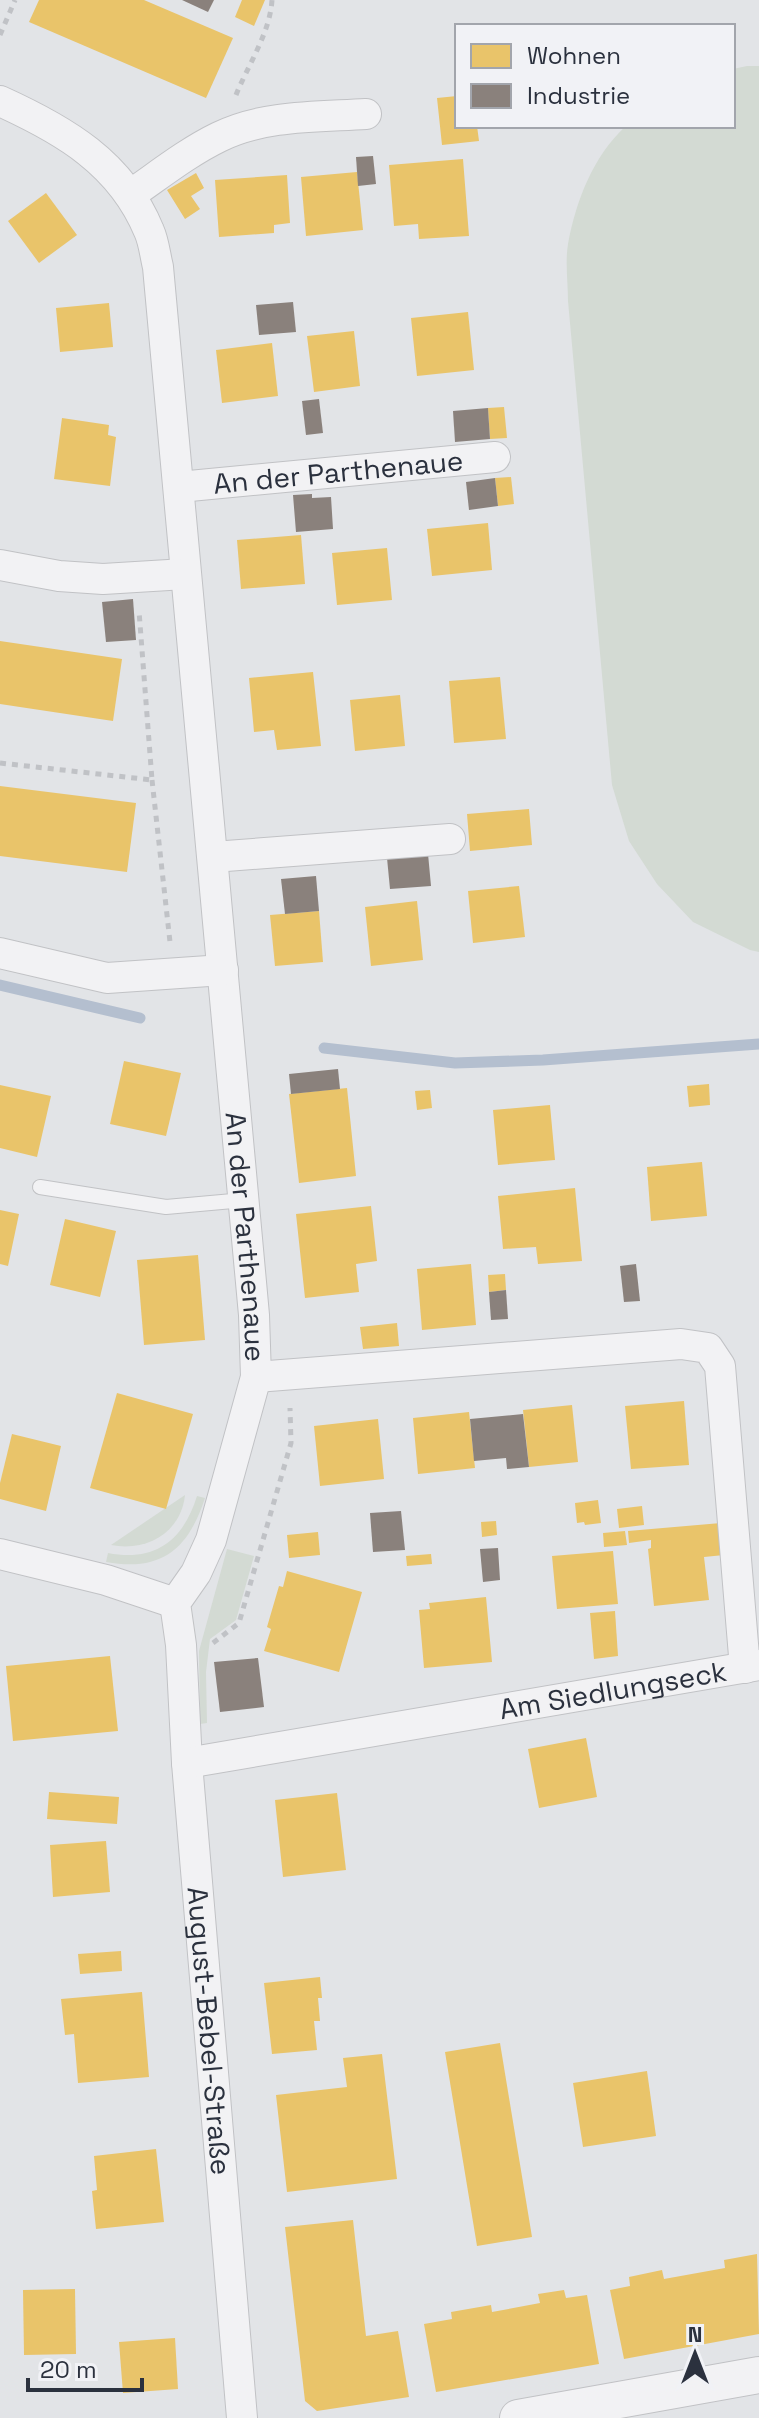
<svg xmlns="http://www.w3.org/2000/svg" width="759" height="2418" viewBox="0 0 759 2418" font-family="'Space Grotesk',sans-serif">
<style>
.green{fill:#d3dad3}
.homes{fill:#e9c46a}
.industry{fill:#8a817c}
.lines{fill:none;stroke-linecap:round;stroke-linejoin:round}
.stream{stroke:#b4bfcf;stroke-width:11}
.service-casing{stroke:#c1c2c5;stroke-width:16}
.minor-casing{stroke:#c1c2c5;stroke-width:32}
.tertiary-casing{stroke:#c1c2c5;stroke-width:38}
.path{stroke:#c0c2c6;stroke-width:5;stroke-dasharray:6 6;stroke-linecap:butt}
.service{stroke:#f2f2f4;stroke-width:14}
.minor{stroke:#f2f2f4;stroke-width:30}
.tertiary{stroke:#f2f2f4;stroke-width:36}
.labels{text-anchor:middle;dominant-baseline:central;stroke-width:8;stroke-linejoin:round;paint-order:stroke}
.street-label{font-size:28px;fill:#2b313e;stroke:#f1f2f6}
</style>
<rect width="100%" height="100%" fill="#e2e4e7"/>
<!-- green -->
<g class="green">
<path d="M747 66H759V952L750 950 693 922 657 884 629 841 612 785 568 301C568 283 565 262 568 244 576 201 593 156 626 126H733V69Z"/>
<path d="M185 1495C181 1533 146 1552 111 1545Z"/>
<path d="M197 1496 205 1498C188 1550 161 1572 106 1562L108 1553C155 1562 183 1541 197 1496Z"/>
<polygon points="227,1549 254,1556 236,1620 210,1639 206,1672 207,1723 200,1724 199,1651"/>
</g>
<!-- homes -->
<g class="homes">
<polygon points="39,0 144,0 233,38 206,98 29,22"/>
<polygon points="242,0 265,0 254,26 235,17"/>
<polygon points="457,96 457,126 477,126 479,141 442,145 437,98"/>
<polygon points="463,159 469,236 419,239 418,224 394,226 389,165"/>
<polygon points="357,172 363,230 306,236 301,177"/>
<polygon points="196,173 204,188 191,196 200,209 185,219 167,190"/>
<polygon points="287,175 290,223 274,225 274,233 219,237 215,180"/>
<polygon points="46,193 77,235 39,263 8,221"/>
<polygon points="109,303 113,347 60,352 56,308"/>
<polygon points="468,312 474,370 417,376 411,318"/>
<polygon points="354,331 360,386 314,392 307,336"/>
<polygon points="272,343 278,396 222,403 216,350"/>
<polygon points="504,407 507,438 490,439 488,408"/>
<polygon points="62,418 109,425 108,435 116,437 110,486 54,479"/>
<polygon points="511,477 514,504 498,506 495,478"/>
<polygon points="488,523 492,570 432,576 427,529"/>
<polygon points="301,535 305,584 241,589 237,540"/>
<polygon points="387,548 392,600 337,605 332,553"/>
<polygon points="0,641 122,659 113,721 0,704"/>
<polygon points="313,672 321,746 277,750 274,730 254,732 249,678"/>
<polygon points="500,677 506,739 454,743 449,681"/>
<polygon points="400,695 405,746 355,751 350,700"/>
<polygon points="0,786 136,803 127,872 0,856"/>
<polygon points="529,809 532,845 470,851 467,814"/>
<polygon points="519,886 525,937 473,943 468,891"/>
<polygon points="417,901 423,960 371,966 365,907"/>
<polygon points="319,911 323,962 275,966 270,915"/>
<polygon points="124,1061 181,1073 166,1136 110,1124"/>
<polygon points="709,1084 710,1105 689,1107 687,1086"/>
<polygon points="0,1085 51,1096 37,1157 0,1148"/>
<polygon points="347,1088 356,1176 299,1183 289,1094"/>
<polygon points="430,1090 432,1108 417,1110 415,1091"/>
<polygon points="550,1105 555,1160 498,1165 493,1110"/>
<polygon points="702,1162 707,1216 651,1221 647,1167"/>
<polygon points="575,1188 582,1261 538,1264 536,1247 503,1249 498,1196"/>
<polygon points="371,1206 377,1261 356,1264 359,1292 305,1298 296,1214"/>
<polygon points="0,1210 19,1214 8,1266 0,1264"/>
<polygon points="65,1219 116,1231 100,1297 50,1285"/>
<polygon points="198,1255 205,1340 144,1345 137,1260"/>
<polygon points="471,1264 476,1325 422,1330 417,1269"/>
<polygon points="505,1274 506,1290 489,1292 488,1275"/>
<polygon points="397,1323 399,1346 363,1349 360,1327"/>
<polygon points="117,1393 193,1414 166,1509 90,1488"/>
<polygon points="684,1401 689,1465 631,1469 625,1406"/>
<polygon points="572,1405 578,1462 529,1467 523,1410"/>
<polygon points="469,1412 475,1468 418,1474 413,1418"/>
<polygon points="378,1419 384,1479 320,1486 314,1426"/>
<polygon points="12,1434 61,1446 46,1511 0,1499 0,1483"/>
<polygon points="598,1500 601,1523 585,1525 584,1522 577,1523 575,1503"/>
<polygon points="642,1506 644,1525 619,1528 617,1509"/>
<polygon points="496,1521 497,1535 482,1537 481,1522"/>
<polygon points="721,1523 724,1555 704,1557 709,1600 654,1606 648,1549 651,1548 651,1540 629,1543 628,1531"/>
<polygon points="625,1531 627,1545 604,1547 603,1533"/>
<polygon points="318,1532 320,1555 289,1558 287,1535"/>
<polygon points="613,1551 618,1604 557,1609 552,1556"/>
<polygon points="431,1554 432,1564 407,1566 406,1556"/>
<polygon points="287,1571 362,1592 339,1672 264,1651 271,1629 267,1627 279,1586 283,1587"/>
<polygon points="486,1597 492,1662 424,1668 419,1610 430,1609 429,1603"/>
<polygon points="615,1611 618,1656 594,1659 590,1613"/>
<polygon points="110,1656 118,1731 13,1741 6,1666"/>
<polygon points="586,1738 597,1797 539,1808 528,1749"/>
<polygon points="49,1792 119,1797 117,1824 47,1819"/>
<polygon points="337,1793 346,1870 283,1877 275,1800"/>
<polygon points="106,1841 110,1892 53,1897 50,1845"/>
<polygon points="121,1951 122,1971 80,1974 78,1954"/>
<polygon points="320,1977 322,1998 318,1998 320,2021 314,2021 317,2050 272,2054 264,1983"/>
<polygon points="142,1992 149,2077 78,2083 74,2034 65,2035 61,1999"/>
<polygon points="500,2043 532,2237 477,2246 445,2052"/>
<polygon points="382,2054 397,2179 287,2192 276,2095 347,2087 343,2058"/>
<polygon points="647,2071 656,2136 583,2147 573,2083"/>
<polygon points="156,2149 164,2222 96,2229 92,2191 97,2190 94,2156"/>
<polygon points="353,2220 366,2336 398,2331 409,2397 317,2411 305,2401 285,2227"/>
<polygon points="757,2254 759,2334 624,2359 610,2290 630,2286 629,2277 662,2270 664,2279 725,2268 724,2260"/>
<polygon points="75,2289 76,2354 24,2355 23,2290"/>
<polygon points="564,2290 566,2298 587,2295 599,2364 436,2392 424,2324 452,2319 451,2312 491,2305 492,2312 540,2303 538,2294"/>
<polygon points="175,2338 178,2389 123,2393 119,2342"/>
</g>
<!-- industry -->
<g class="industry">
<polygon points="182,0 214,0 208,12"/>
<polygon points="373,156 376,184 358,186 356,157"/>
<polygon points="293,302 296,332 259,335 256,305"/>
<polygon points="319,399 323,433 306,435 302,401"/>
<polygon points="488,408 490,439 455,442 453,411"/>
<polygon points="495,478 498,506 469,510 466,482"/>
<polygon points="312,494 312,498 331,497 333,529 296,532 293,495"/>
<polygon points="133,599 136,640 106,642 102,602"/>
<polygon points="428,854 431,886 390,889 387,858"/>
<polygon points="316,876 319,911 285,914 281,879"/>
<polygon points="338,1069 340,1089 291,1094 289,1074"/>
<polygon points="636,1264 640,1301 624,1302 620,1266"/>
<polygon points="506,1290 508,1319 491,1320 489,1292"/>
<polygon points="523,1414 529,1467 507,1469 506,1458 474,1461 470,1419"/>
<polygon points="401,1511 405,1550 373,1552 370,1513"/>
<polygon points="498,1548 500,1580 483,1582 480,1549"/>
<polygon points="258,1658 264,1707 220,1712 214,1662"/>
</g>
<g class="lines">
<!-- stream -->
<g class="stream">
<polyline points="0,985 140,1018"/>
<polyline points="324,1048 455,1063 543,1060 759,1044"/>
</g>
<defs>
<polyline id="service" points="40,1187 166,1207 244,1200"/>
<g id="minor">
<path id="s1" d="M0 101C64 130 121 163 149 231 154 242 155 255 158 267L254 1315 256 1377 211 1540 196 1573 175 1603 181 1645 187 1763 242 2418"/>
<path d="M130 195C159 175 188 152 219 137 263 115 318 117 366 114"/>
<path id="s2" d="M179 487 495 457"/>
<polyline points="0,565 59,576 103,579 185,574"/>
<polyline points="213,857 450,839"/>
<polyline points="0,953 107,978 223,970"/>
<polyline points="256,1377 681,1344 708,1348 720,1366 745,1668"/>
<polyline points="0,1554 106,1580 175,1603"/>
<path id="s3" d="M187 1763 759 1665"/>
</g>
<polyline id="tertiary" points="518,2418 759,2375"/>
</defs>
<!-- service casing -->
<use href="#service" class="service-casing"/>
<!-- minor casing -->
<use href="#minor" class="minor-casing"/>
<!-- tertiary casing -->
<use href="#tertiary" class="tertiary-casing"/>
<!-- path -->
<g class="path">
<polyline points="0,35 15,0"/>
<path d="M236 95C248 65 270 33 272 0"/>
<polyline points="0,763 152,780 139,611"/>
<polyline points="152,780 170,942"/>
<polyline points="213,1643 239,1623 291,1443 290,1408"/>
</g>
<!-- service -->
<use href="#service" class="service"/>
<!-- minor -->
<use href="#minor" class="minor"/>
<!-- tertiary -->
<use href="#tertiary" class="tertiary"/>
</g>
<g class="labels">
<!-- street labels -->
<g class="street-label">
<text stroke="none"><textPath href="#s2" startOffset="160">An der Parthenaue</textPath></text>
<text stroke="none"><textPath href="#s1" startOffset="1214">An der Parthenaue</textPath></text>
<text stroke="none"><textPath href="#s3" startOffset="432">Am Siedlungseck</textPath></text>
<text stroke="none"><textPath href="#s1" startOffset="2026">August-Bebel-Straße</textPath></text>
</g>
</g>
<!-- legend -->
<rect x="455" y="24" width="280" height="104" fill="#f1f2f6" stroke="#a2a5ac" stroke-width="2"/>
<rect x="471" y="44" width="40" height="24" fill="#e9c46a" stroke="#a2a5ac" stroke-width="2"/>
<text x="527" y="64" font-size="24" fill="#2b313e">Wohnen</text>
<rect x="471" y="84" width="40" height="24" fill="#8a817c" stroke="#a2a5ac" stroke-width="2"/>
<text x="527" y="104" font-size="24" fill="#2b313e">Industrie</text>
<!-- north arrow -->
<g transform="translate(695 2354)" stroke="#f1f2f6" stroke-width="6" paint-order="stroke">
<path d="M0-6L14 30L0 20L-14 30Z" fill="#2b313e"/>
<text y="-12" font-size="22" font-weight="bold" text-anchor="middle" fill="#2b313e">N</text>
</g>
<!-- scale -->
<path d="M28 2378v12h114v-12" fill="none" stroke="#2b313e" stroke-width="4"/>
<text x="40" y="2378" font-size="24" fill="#2b313e" stroke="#f1f2f6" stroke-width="6" paint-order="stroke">20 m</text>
</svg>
